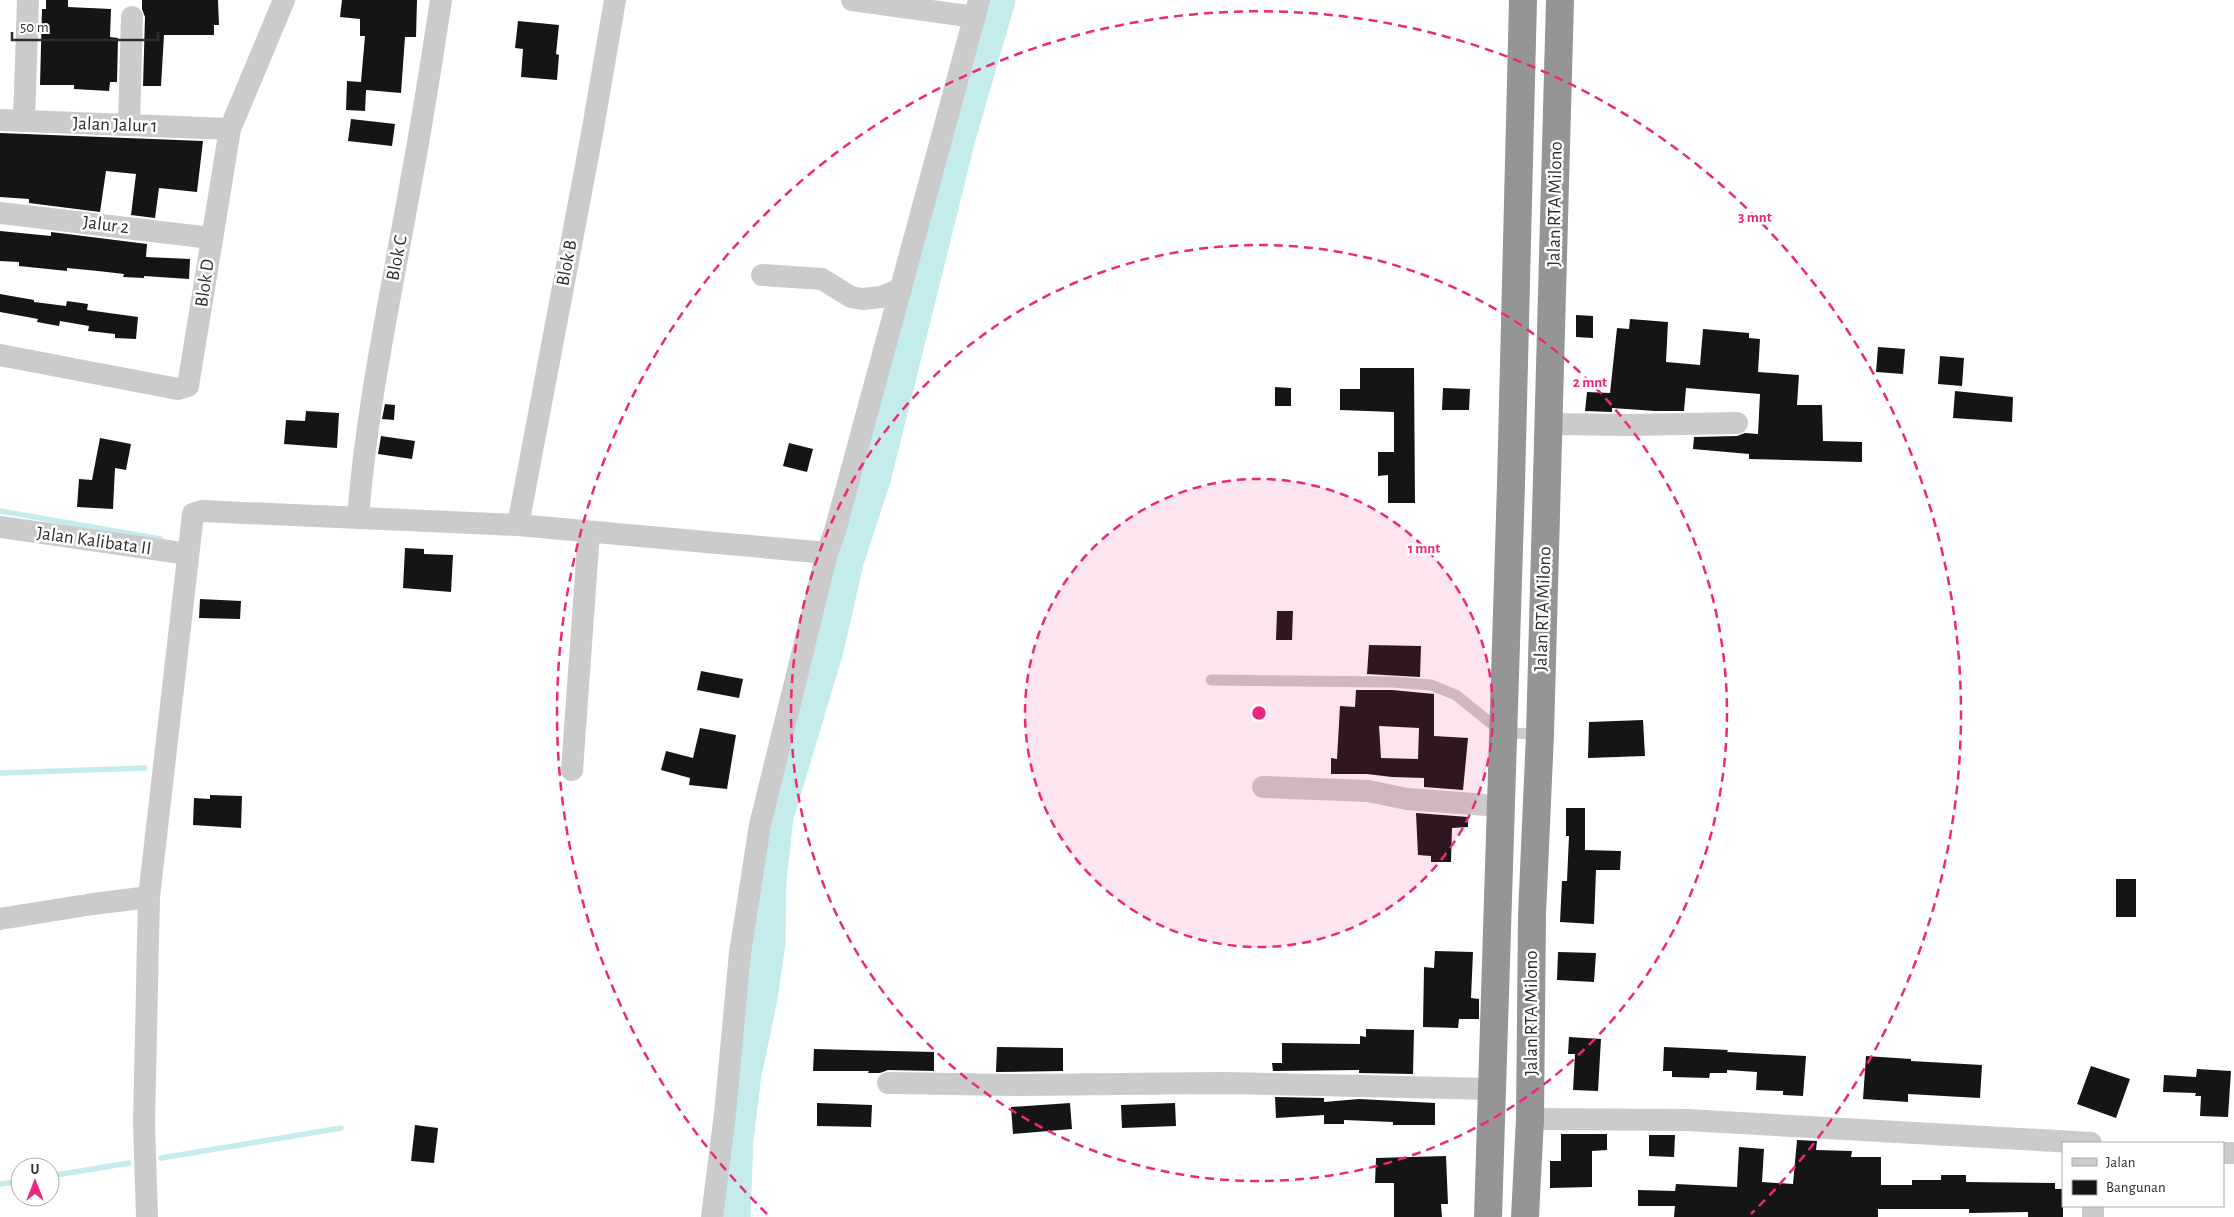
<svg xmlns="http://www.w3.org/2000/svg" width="2234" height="1217" viewBox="0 0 2234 1217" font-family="'Alegreya Sans',sans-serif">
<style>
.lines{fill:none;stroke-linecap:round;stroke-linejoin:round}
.stream{stroke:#c5eced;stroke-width:5.5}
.river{stroke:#c5eced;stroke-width:35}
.building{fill:#151515;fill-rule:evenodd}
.lane{stroke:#cbcbcb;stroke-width:11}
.street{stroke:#cbcbcb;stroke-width:22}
.highway{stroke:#959595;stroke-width:28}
.ring{fill:none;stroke:#ef267d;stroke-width:2.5;stroke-dasharray:9 6}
.labels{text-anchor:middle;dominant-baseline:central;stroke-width:5;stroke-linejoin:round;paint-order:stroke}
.street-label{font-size:19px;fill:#2e2e2e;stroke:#fff}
.centre{fill:#ef267d;stroke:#fff;stroke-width:2.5}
.ring-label{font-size:15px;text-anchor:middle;font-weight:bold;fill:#ef267d;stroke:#fff;stroke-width:5;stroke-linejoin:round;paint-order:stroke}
</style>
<rect width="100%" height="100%" fill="#fff"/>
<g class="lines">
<!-- stream -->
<g class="stream">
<polyline points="0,511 161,539"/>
<polyline points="0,773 145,768"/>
<polyline points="161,1158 341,1128"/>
<polyline points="50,1176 129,1163"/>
<polyline points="0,1184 20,1181"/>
</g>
<!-- river -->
<polyline class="river" points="733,1217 736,1139 744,1074 760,998 768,943 769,880 776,817 826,650 846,562 874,476 958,138 998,0"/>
</g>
<!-- building -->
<g class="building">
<polygon points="46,0 68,0 68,7 111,9 110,37 118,38 117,82 110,82 109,91 74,89 74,85 40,85 42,9 46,9"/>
<polygon points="142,0 218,0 219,25 214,25 214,35 164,35 161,86 143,86 145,17 142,9"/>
<polygon points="342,0 417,0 416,37 405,37 401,93 366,90 365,111 346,110 347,81 361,82 365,36 360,36 360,19 340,17"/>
<polygon points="518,21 559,25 556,54 559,55 557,80 521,77 523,49 515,48"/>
<polygon points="351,119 395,124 392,146 348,141"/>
<polygon points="0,133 203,141 197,192 159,188 155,218 131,215 136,174 106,171 100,212 29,203 29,199 0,197"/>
<polygon points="0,231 51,236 51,232 147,244 146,257 190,259 189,279 144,276 144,278 123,277 124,274 98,271 67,268 67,271 19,266 19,262 0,261"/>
<polygon points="0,294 34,300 34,302 66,306 67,301 88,304 87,310 138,317 136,339 115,338 115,334 88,331 89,326 60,321 59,326 37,322 38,319 0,312"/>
<polygon points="1576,315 1593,316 1593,338 1576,337"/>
<polygon points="1630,319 1668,322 1666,362 1700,365 1703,329 1749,333 1749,338 1760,339 1758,372 1799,375 1797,405 1822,405 1823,441 1862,442 1862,462 1749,459 1749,454 1693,449 1694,437 1737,436 1745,433 1758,434 1760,394 1686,388 1684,411 1655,411 1612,408 1612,412 1585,411 1587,392 1610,393 1617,328 1629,329"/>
<polygon points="1878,347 1905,349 1903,374 1876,372"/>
<polygon points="1940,356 1964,358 1962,386 1938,384"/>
<polygon points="1360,368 1414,368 1415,503 1388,503 1388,475 1378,476 1378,452 1394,452 1394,412 1340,410 1340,389 1360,389"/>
<polygon points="1275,387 1291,388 1291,406 1275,406"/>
<polygon points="1443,388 1470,389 1469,410 1442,410"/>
<polygon points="1955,391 2013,397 2012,422 1953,418"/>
<polygon points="385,404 395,405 394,420 382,419"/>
<polygon points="306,411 339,413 337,448 284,444 286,420 305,421"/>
<polygon points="381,436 415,441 412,459 378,454"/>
<polygon points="100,438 131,444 126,470 115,468 113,509 77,507 79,479 92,480"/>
<polygon points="789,443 813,449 807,472 783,466"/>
<polygon points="405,548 424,549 424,554 453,555 451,592 403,588"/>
<polygon points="200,599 241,601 240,619 199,618"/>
<polygon points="1277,611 1293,611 1292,640 1276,640"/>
<polygon points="1369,645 1421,646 1420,677 1367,674"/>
<polygon points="701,671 743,679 739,698 697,690"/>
<path d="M1356 690H1392L1434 694V736L1468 738 1463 790 1424 787V778L1392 777 1367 774H1331V758L1337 759 1340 706 1355 707ZM1379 726 1419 728 1418 759 1381 758Z"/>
<polygon points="1643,720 1645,756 1588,758 1589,722"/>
<polygon points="700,728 736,735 727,789 689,785 690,778 661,770 666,751 693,758"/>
<polygon points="210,795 242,796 241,828 193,825 194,798 210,799"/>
<polygon points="1566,808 1585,808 1585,850 1621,851 1620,870 1596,870 1594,924 1560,922 1562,881 1567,881 1569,836 1566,836"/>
<polygon points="1416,813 1468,817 1468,827 1452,828 1451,862 1431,862 1431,856 1418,855"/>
<rect x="2116" y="879" width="20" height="38"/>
<polygon points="1435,951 1473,952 1471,998 1479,999 1479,1019 1459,1019 1458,1028 1423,1027 1424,967 1434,968"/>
<polygon points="1558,952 1596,953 1594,982 1557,980"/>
<polygon points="1366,1029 1414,1030 1413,1074 1359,1073 1359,1070 1273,1071 1272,1063 1282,1063 1282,1043 1360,1044 1360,1036 1366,1037"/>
<polygon points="1569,1037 1601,1039 1598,1091 1573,1090 1575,1054 1568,1054"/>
<polygon points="997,1047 1063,1048 1063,1071 996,1072"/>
<polygon points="1664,1047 1728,1050 1727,1052 1806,1056 1803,1096 1783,1095 1783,1091 1756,1090 1757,1072 1727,1070 1727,1073 1710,1073 1709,1078 1672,1077 1672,1071 1663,1071"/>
<polygon points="814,1049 934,1052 934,1071 888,1070 880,1073 868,1073 869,1071 813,1071"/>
<polygon points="1866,1056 1911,1059 1911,1061 1982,1065 1980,1098 1908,1094 1908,1102 1863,1099"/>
<polygon points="2091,1066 2130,1079 2116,1118 2077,1104"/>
<polygon points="2197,1069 2231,1071 2228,1117 2200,1116 2201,1096 2195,1096 2196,1093 2163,1092 2164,1075 2196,1077"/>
<polygon points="1275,1097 1324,1098 1324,1102 1359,1099 1435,1103 1435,1125 1393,1125 1393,1122 1344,1120 1344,1124 1324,1124 1324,1115 1276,1118"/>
<polygon points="817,1103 872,1105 871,1127 817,1126"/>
<polygon points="1070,1103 1072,1129 1013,1134 1011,1107"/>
<polygon points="1175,1103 1176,1126 1122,1128 1121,1105"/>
<polygon points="415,1125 438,1128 434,1163 411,1161"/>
<polygon points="1561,1134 1607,1134 1607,1150 1592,1151 1592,1187 1550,1188 1550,1161 1561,1161"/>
<polygon points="1649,1135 1675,1135 1674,1157 1649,1156"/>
<polygon points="1797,1140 1817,1141 1816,1150 1852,1151 1851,1157 1881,1157 1881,1185 1912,1185 1912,1180 1941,1180 1941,1175 1966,1175 1966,1182 2055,1183 2055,1189 2063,1189 2063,1217 2028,1217 2028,1212 1969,1213 1969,1209 1878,1209 1878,1217 1674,1217 1675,1206 1638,1206 1638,1190 1675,1191 1676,1184 1737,1187 1739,1147 1764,1149 1762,1182 1793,1184"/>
<polygon points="1446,1156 1448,1204 1441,1204 1442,1217 1394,1217 1394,1183 1375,1183 1376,1158"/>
</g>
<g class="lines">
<!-- lane -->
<polyline class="lane" points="1211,680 1392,682 1431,685 1456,695 1503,733 1540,734"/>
<!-- street -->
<g class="street">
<polyline points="852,0 975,17"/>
<polyline points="0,120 230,129"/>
<polyline points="24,121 28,0"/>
<polyline points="129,125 132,17"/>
<polyline points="0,213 211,238"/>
<polyline points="762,275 822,279 851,297 862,299 881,297 901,289"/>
<polyline points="0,355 178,389 188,386 230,129 284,0"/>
<polyline points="1549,424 1629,425 1737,423"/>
<path d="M358 517C367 402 392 290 412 176 423 118 432 59 441 0"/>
<polyline points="518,525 592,134 615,0"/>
<polyline points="0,527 188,554"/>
<polyline points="572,770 589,532"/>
<polyline points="1263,787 1368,791 1407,799 1500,806"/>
<polyline points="0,919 93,904 149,897"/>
<polyline points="888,1083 1016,1085 1223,1083 1493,1089"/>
<polyline points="1530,1119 1687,1120 2091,1143"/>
<polyline points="2223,1153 2234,1153"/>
<polyline points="147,1217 144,1124 149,897 193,514 202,511 518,525 827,553"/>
<polyline points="712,1217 725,1114 740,953 760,825 827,553 835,531 979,0"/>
<polyline points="2093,1217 2093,1206"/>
</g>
<!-- highway -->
<g class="highway">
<polyline points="1488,1217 1511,484 1523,0"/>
<polyline points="1525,1217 1530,1119 1532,915 1540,734 1560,0"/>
</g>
</g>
<!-- distance rings -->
<circle cx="1259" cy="713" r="234" fill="#ef267d" fill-opacity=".12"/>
<g class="ring">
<circle cx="1259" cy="713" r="234"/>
<circle cx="1259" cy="713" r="468"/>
<path d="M767 1214A702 702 0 1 1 1751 1214"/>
</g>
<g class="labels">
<!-- street labels -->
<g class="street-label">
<text transform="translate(115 125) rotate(2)">Jalan Jalur 1</text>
<text transform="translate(1555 204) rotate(-89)">Jalan RTA Milono</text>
<text transform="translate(106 225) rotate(7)">Jalur 2</text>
<text transform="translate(397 258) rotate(-79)">Blok C</text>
<text transform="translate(567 263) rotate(-79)">Blok B</text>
<text transform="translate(205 283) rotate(-82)">Blok D</text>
<text transform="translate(94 541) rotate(8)">Jalan Kalibata II</text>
<text transform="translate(1543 609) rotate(-88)">Jalan RTA Milono</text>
<text transform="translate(1531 1013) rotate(-90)">Jalan RTA Milono</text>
</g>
</g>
<circle cx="1259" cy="713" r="8" class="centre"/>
<g class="ring-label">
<text x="1755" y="222">3 mnt</text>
<text x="1590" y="387">2 mnt</text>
<text x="1424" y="553">1 mnt</text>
</g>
<!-- legend -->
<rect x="2062" y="1142" width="162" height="65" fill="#ffffff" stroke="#ababab"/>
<rect x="2072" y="1158" width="25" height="8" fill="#cbcbcb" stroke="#ababab"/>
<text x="2106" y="1167" font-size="15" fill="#2e2e2e">Jalan</text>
<rect x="2072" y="1180" width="25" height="15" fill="#151515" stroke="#ababab"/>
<text x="2106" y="1192" font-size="15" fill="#2e2e2e">Bangunan</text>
<!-- north arrow -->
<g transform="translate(35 1182)"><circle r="24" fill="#ffffff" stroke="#ababab"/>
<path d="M0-4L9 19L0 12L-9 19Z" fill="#ef267d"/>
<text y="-8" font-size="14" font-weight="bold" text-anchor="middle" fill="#2e2e2e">U</text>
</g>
<!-- scale -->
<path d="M12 32v8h146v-8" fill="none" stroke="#2e2e2e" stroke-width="2.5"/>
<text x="20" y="32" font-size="15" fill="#2e2e2e" stroke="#ffffff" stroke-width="4" paint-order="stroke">50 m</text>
</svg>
